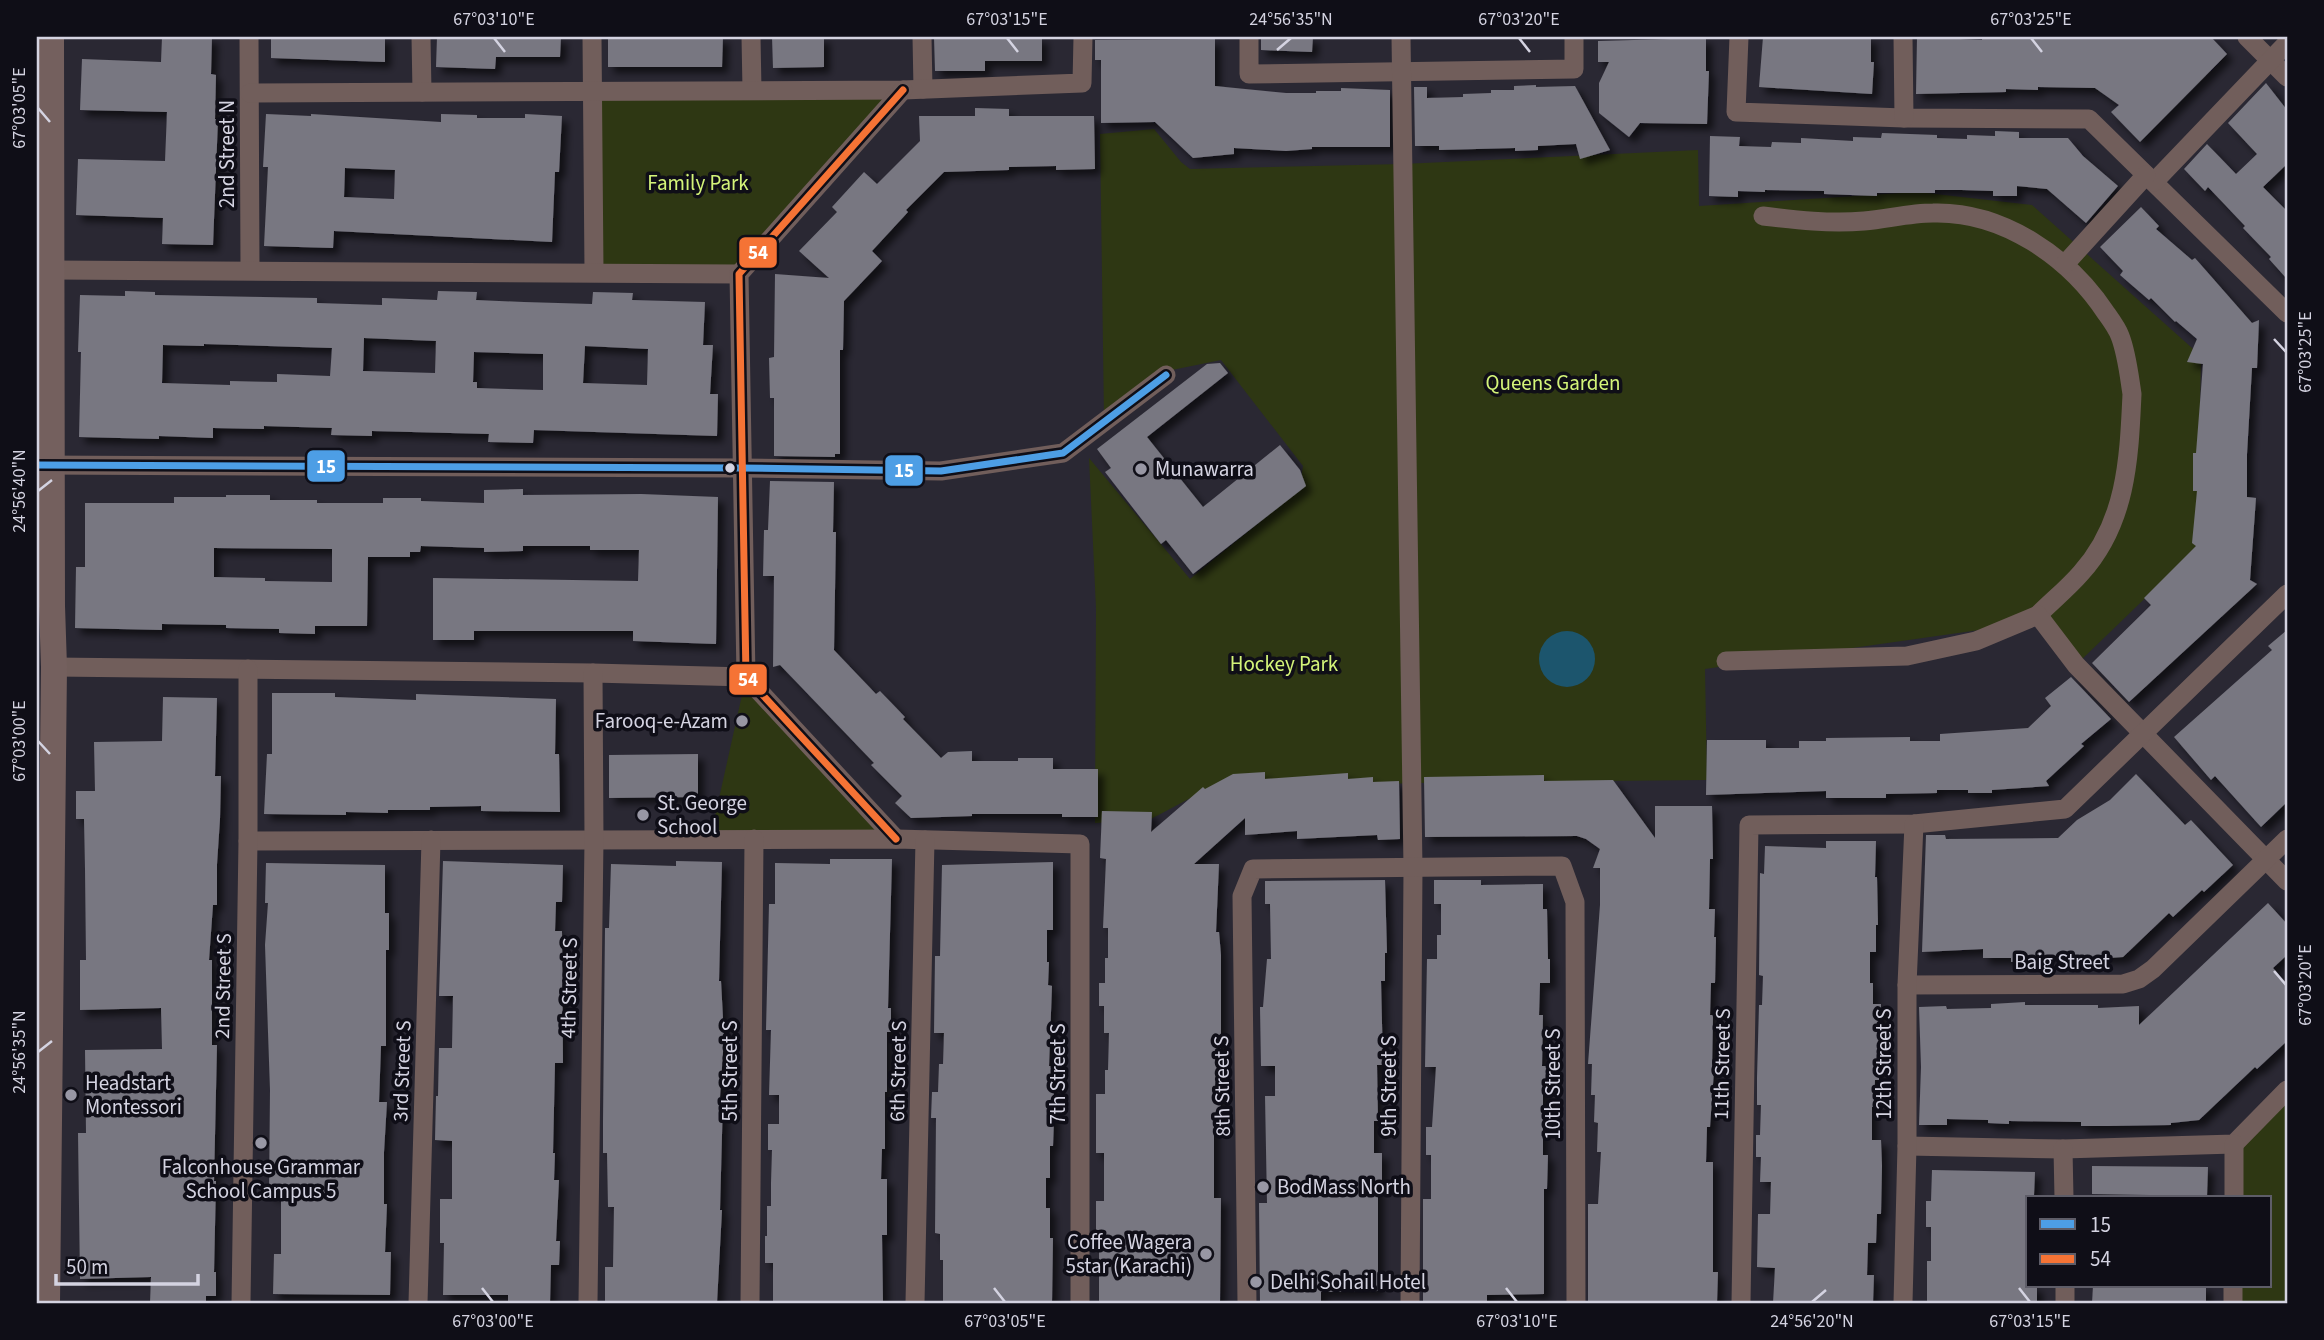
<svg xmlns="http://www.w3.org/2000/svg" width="2324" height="1340" viewBox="0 0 2324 1340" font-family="'Source Sans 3',sans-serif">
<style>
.green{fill:#2e3713}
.water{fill:#1c556d}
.building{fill:#787781;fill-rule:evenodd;filter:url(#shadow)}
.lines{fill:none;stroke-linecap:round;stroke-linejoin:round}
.street{stroke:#715e5b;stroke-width:19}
.secondary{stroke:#74605e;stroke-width:26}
.bus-1-casing{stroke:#0f0e17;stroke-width:12}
.bus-2-casing{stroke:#0f0e17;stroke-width:12}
.bus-1{stroke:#4d9ee5;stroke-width:7}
.bus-2{stroke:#f57335;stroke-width:7}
.ticks{fill:none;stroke:#d4d3e1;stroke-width:2.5}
.bus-dot{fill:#d4d3e1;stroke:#0f0e17;stroke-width:2.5}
.poi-dot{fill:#9897a4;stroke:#0f0e17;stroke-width:2.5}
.labels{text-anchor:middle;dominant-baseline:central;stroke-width:7;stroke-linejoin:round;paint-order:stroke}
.street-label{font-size:21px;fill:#d4d3e1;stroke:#0f0e17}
.park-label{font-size:21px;fill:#d4f479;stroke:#0f0e17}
.poi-label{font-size:21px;fill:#d4d3e1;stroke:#0f0e17;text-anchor:start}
.line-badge{stroke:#0f0e17;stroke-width:2.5}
.badge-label{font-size:19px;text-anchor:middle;font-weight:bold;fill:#fff}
.neatline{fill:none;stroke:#d4d3e1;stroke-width:2.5}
.ticks-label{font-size:18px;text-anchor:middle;fill:#d4d3e1}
</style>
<defs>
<filter id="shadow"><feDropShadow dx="6" dy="6" stdDeviation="3.5" flood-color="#0009"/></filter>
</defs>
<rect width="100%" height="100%" fill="#2a2833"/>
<!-- green -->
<g class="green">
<polygon points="903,90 739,274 594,271 592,91"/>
<polygon points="1154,129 1181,162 1190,169 1402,164 1698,150 1699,206 1918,192 2032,205 2201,356 2197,548 2076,665 2042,621 1705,669 1707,780 1411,783 1198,794 1151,819 1095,823 1096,608 1089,458 1190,579 1299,490 1303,466 1221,360 1167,371 1104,418 1100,134"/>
<polygon points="746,677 896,839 710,839"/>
<polygon points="2287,1100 2287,1303 2225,1303 2226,1286 2270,1286 2270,1198 2228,1198 2229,1155"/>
</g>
<!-- water -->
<circle class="water" cx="1567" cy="659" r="28"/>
<!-- building -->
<g class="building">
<polygon points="162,37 212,37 211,74 216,75 215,119 218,119 213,245 162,244 163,218 76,215 78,159 165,161 167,112 80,110 82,59 161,62"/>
<polygon points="271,37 385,37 385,62 271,58"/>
<polygon points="437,37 561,37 560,57 496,57 495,69 436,67"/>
<polygon points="608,37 723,37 722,67 608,67"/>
<polygon points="772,37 824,37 824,67 773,68"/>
<polygon points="934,37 1042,37 1042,61 985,61 985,71 935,71"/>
<polygon points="1261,37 1313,37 1312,52 1261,50"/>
<polygon points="1763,37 1871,37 1871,62 1874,62 1872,94 1759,87"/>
<polygon points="1917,37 1982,40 1982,38 2012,37 2211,37 2227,54 2140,142 2111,112 2119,105 2095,88 2038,87 2038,90 2006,89 2006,92 1916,94"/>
<polygon points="1706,38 1706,71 1709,71 1707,124 1640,123 1629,137 1599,113 1599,83 1609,62 1598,62 1598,41"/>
<polygon points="1215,39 1215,86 1286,93 1316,93 1316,91 1341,91 1341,88 1390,90 1390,147 1312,147 1312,149 1286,151 1234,148 1234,154 1193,158 1155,122 1101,123 1101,60 1095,60 1095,40"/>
<polygon points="2266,83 2287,110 2287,164 2263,187 2287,211 2287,279 2269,259 2271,257 2243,228 2245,226 2208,187 2205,191 2184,169 2207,144 2236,174 2257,154 2228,123"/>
<polygon points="1536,85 1536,87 1575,86 1610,150 1580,159 1576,144 1538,146 1538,150 1515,151 1515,148 1439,150 1439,146 1415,146 1414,87 1427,87 1427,98 1463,97 1463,94 1491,93 1491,90 1514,90 1514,86"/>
<polygon points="975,108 1009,109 1009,116 1094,116 1095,169 1056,170 1056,166 1009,167 1009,170 944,172 906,210 908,212 872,251 882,261 844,301 843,350 840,350 840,454 835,454 835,457 774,456 774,398 770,398 769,358 774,357 775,274 829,278 799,251 837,212 832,207 864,172 877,184 920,141 919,116 975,116"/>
<path d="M266 114 311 116V114L441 122V114L477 115V118H525V114L562 116 559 172H555L552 242 334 231 333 248 264 246 268 167H263ZM345 168 395 170 394 199 344 197Z"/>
<polygon points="1995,131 2019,132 2019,138 2068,138 2083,156 2118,186 2086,223 2047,189 2017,186 2017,196 1993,196 1993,191 1962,190 1935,190 1935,193 1877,193 1877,196 1824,194 1824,191 1765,190 1765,192 1738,191 1738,197 1709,196 1710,136 1740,137 1739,146 1771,147 1772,142 1801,143 1801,138 1853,141 1853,137 1881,138 1882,133 1937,135 1937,138 1967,139 1967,135 1995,136"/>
<polygon points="2141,207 2159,226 2156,229 2192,260 2195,258 2252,323 2259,320 2257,368 2252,368 2247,454 2247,497 2256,498 2250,580 2257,584 2129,702 2092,663 2151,605 2144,598 2196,546 2192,543 2197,491 2193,491 2193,453 2196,453 2203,364 2187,362 2197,339 2176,321 2175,322 2151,298 2149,300 2120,275 2123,271 2100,247"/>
<path d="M125 291 155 292V295L317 298V303L382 305V298L437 300 438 291 477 292 476 300 524 302 592 304 593 292 633 293 632 300 705 302 703 345H713L710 394H718L717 436 534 430 533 443 488 442 489 434 372 431V436L331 435 332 428 264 426V429L213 428V438L159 436V439L79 437 81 352H78L80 295 125 296ZM364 338 436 341 435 373 363 371ZM204 344 332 348 330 376 277 374V382L230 381V385L162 383 163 345 204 346ZM585 346 648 349 647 385 583 383ZM474 352 543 354V390L477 388V382H473Z"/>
<polygon points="1220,363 1228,373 1147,437 1203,507 1280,445 1300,470 1306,486 1193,574 1166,540 1161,544 1105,472 1111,468 1097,449 1207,364"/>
<polygon points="770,481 834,482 833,532 836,532 834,650 876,694 880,691 905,717 903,719 941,758 948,752 972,751 972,761 1018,761 1018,758 1053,758 1053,769 1098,769 1098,817 1062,817 1062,814 972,814 972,816 911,818 895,803 902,796 871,765 874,763 780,665 773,667 774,576 763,576 764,530 768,530"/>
<path d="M523 489V495L641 494 718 497 716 644 633 641V631H474V640H433V578L638 581 639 550H590V546H523V551L484 552V548L421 546 420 552H410V557H368L367 626H315V634L279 633V629L226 628V625L162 624V630L75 628 76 567H85V503H174V497H226V495H270V500H317V503H383V498H421V501L484 503V490ZM214 548 332 549V582L265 581V578L214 577Z"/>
<polygon points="2287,630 2287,802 2261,827 2215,776 2211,780 2174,737 2272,650 2268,646"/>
<polygon points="2071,677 2111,719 2081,744 2084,746 2046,781 2049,786 1992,790 1992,793 1968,793 1968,790 1937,790 1937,793 1886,794 1886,798 1826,798 1826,791 1706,795 1707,740 1766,740 1766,748 1799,748 1799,741 1826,741 1826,738 1910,737 1910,741 1940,741 1940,734 2028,728 2051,706 2045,698"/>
<polygon points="272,693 335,693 335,697 416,700 416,694 556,699 555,754 559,754 560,812 481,811 481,806 430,807 430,810 388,810 388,813 346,812 346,815 264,814 267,754 272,754"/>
<polygon points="163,697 217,698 215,776 221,776 220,819 217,864 217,905 213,905 209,960 212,960 212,1045 217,1045 214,1181 216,1181 214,1272 216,1272 216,1296 206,1296 206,1303 150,1303 151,1277 80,1279 78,1133 86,1133 85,1050 162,1049 161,1008 80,1010 80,960 86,960 85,869 84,819 76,819 76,791 95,791 94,742 162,741"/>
<polygon points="698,754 698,797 609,798 609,755"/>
<polygon points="1265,772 1265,779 1348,773 1348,779 1373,777 1373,782 1399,781 1400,839 1378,840 1377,835 1297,839 1297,831 1245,835 1245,818 1194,864 1219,864 1216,932 1219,932 1221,955 1221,1090 1220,1118 1214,1118 1214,1198 1221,1198 1220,1303 1099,1303 1099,1235 1096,1235 1096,1201 1104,1201 1104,1153 1096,1153 1096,1094 1105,1094 1105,1070 1108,1070 1109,1033 1104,1033 1104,1006 1099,1006 1099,983 1105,983 1105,958 1108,958 1108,928 1103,928 1106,859 1100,858 1102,811 1152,812 1151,832 1203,787 1205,789 1233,774"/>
<polygon points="2136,774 2185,825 2191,820 2233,865 2204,892 2202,890 2173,917 2169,913 2123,957 2081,960 2081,956 2038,956 2038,961 2011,962 2011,958 1983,958 1983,949 1922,952 1926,835 1945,835 1946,839 2058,838 2077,820 2110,800"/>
<polygon points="1544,775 1544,781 1613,780 1655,838 1655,806 1712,806 1713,859 1710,859 1709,909 1715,909 1714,937 1716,937 1715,983 1711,983 1710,1015 1713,1015 1712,1070 1714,1070 1710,1127 1707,1127 1706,1162 1713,1162 1713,1272 1718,1272 1717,1303 1588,1301 1588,1204 1598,1204 1601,1152 1597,1152 1598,1123 1594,1122 1595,1095 1591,1095 1592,1064 1588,1064 1600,905 1600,868 1593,868 1600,849 1586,839 1577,836 1425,837 1424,777"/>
<polygon points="1826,841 1876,841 1875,877 1877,877 1878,925 1876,925 1876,952 1870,952 1870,983 1873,983 1873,1004 1881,1004 1881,1031 1885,1031 1884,1055 1879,1055 1879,1080 1875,1080 1874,1107 1872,1107 1872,1140 1881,1140 1882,1166 1881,1214 1877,1214 1876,1243 1868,1243 1867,1275 1874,1275 1873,1303 1773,1303 1775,1268 1757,1267 1758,1214 1770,1214 1771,1182 1760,1182 1761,1157 1756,1157 1756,1135 1760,1135 1761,1105 1757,1105 1757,1078 1759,1005 1762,1005 1763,976 1759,975 1760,873 1764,874 1765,846 1826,848"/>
<polygon points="830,859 892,859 888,1008 891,1008 891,1032 887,1032 887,1092 885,1092 885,1149 882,1149 881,1179 887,1179 887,1235 882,1235 883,1303 773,1303 773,1263 765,1263 765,1236 767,1236 767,1206 771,1206 771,1183 772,1150 768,1150 768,1124 779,1124 779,1095 769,1095 771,1030 766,1030 769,904 775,904 775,863 830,864"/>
<polygon points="443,861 563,865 562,902 556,902 555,931 562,931 563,1063 555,1063 553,1153 555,1153 554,1180 559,1180 556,1241 560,1241 559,1265 551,1265 550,1303 508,1303 508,1295 443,1295 444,1243 440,1243 440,1199 452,1199 452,1141 435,1140 436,1096 438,1096 439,1048 452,1048 453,996 439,996"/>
<polygon points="676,861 722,862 719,981 721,981 724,1037 720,1097 723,1097 720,1210 722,1210 717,1303 605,1303 605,1267 613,1267 614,1207 608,1207 607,1153 603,1153 603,1122 605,928 609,928 611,864 676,866"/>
<polygon points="1053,862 1053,930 1047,930 1047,962 1049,962 1048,985 1052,986 1049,1066 1054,1066 1054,1119 1053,1146 1050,1146 1050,1178 1046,1178 1046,1208 1050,1208 1050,1238 1053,1238 1052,1303 943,1303 943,1260 940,1260 940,1234 935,1233 936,1118 931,1118 932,1092 938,1092 939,1064 943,1064 944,1033 934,1033 935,956 940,956 942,865"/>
<polygon points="266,863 385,865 385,913 389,913 389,950 386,950 386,1046 381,1046 379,1102 387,1102 384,1152 384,1204 387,1204 385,1252 391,1252 390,1295 273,1294 274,1254 281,1254 281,1195 269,1195 270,1090 265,945 268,903 265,903"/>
<polygon points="1385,880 1387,953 1385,953 1385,981 1381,981 1383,1065 1377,1065 1378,1121 1374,1121 1374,1153 1382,1153 1382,1185 1378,1185 1378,1291 1321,1292 1321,1303 1260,1303 1259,1203 1267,1203 1265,1096 1275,1096 1275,1066 1261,1066 1260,1007 1263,1007 1267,959 1271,959 1270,904 1265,904 1265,881"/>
<polygon points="1434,880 1481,880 1481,885 1543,884 1543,909 1547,909 1548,959 1550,959 1550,983 1540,983 1539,1015 1543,1015 1542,1066 1547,1066 1547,1095 1543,1095 1543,1155 1548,1155 1547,1189 1544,1189 1544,1294 1487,1295 1487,1303 1423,1303 1423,1199 1431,1199 1431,1155 1426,1155 1426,1127 1432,1127 1436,1067 1425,1067 1427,959 1437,959 1437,935 1441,935 1441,904 1434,904"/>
<polygon points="2268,903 2287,924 2287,955 2273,968 2287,984 2287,1041 2257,1069 2255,1067 2199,1120 2171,1123 2171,1125 2108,1126 2081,1126 2081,1122 2009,1121 2009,1124 1988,1123 1988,1120 1947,1119 1947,1125 1919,1125 1921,1067 1919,1007 1946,1006 1947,1009 1991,1008 1991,1004 2025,1002 2025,1005 2098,1005 2098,1008 2139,1006 2139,1025"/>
<polygon points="2092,1166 2208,1167 2207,1196 2092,1194"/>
<polygon points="1932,1170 2035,1172 2034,1195 2028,1195 2028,1286 2037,1286 2037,1303 1927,1303 1927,1261 1931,1261 1931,1227 1926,1227 1926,1201 1931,1201"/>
<polygon points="2093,1286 2206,1286 2206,1303 2092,1303"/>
</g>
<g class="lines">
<!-- street -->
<g class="street">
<polyline points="249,37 250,270"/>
<polyline points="421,37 422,92"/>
<polyline points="592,37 594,271"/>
<polyline points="751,37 752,90"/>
<polyline points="922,37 923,89"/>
<polyline points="1249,37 1249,74 1574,69 1574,37"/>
<polyline points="1401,37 1413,868 1410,1303"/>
<polyline points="1739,37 1736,112 1904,118 2089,119 2287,313"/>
<polyline points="1903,37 1904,118"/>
<polyline points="2247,37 2287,77"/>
<polyline points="250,93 903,90 1082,83 1083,37"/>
<polyline points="2154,182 2287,43"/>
<path d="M1763 216C1796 220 1830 224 1864 221 1887 219 1910 213 1933 213 2003 211 2069 257 2106 313 2111 320 2117 328 2120 336 2127 354 2129 375 2132 394 2129 458 2127 522 2081 573 2068 588 2052 601 2038 615"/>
<polyline points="2065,264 2146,175"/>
<polyline points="51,270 739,274"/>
<polyline points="37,465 741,468 941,471 1063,453 1166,375"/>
<polyline points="1726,661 1907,656 1976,641 2038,615 2076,665 2287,881"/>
<polyline points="54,667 593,673 746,677"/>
<polyline points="896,839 746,677 739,274 903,90"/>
<polyline points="248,841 896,839 1080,844 1080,1303"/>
<polyline points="1907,985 2123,984 2139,979 2153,969 2287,839"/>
<polyline points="1907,1146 2063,1149 2234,1144 2287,1090"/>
<polyline points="2063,1149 2064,1198"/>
<polyline points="2234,1198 2234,1144"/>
<polyline points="2065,1286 2065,1303"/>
<polyline points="241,1303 248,841 248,669"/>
<polyline points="418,1303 431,840"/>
<polyline points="588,1303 594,840 593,673"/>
<polyline points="750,1303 754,839"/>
<polyline points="915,1303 925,840"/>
<polyline points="1247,1303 1242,896 1253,869 1562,866 1575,902 1576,1303"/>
<polyline points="1741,1303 1749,825 1914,824 2065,809 2287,594"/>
<polyline points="1903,1303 1907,1146 1907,985 1914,824"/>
<polyline points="2233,1303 2233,1286"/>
</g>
<!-- secondary -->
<polyline class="secondary" points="47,1303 54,667 52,606 51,37"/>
<defs>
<polyline id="bus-1" points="37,465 741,468 941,471 1063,453 1166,375"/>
<polyline id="bus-2" points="896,839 746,677 739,274 903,90"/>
</defs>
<!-- bus-1 casing -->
<use href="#bus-1" class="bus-1-casing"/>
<!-- bus-2 casing -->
<use href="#bus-2" class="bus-2-casing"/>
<!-- bus-1 -->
<use href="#bus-1" class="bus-1"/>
<!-- bus-2 -->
<use href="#bus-2" class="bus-2"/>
</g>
<!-- ticks -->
<path class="ticks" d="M494 38 505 52M1007 38 1018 52M1519 38 1530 52M2031 38 2042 52M1277 50 1291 38M38 108 50 122M2274 339 2286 352M38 491 52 480M38 741 50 754M2274 971 2286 985M38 1052 52 1041M482 1288 493 1302M994 1288 1005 1302M1506 1288 1517 1302M2019 1288 2030 1302M1812 1302 1826 1290"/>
<!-- markers -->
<circle class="bus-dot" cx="730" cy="468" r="6"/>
<g class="poi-dot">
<circle cx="1141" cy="469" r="7"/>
<circle cx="742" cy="721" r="7"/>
<circle cx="643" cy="815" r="7"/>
<circle cx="71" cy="1095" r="7"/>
<circle cx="261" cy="1143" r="7"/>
<circle cx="1263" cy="1187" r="7"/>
<circle cx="1206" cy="1254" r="7"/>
<circle cx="1256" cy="1282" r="7"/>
</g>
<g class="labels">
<!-- street labels -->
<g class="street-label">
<text transform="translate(227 154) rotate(-90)">2nd Street N</text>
<text x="2062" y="962">Baig Street</text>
<text transform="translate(223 986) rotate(-89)">2nd Street S</text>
<text transform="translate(569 988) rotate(-89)">4th Street S</text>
<text transform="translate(1722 1064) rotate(-89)">11th Street S</text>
<text transform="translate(1884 1064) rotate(-90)">12th Street S</text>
<text transform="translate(402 1071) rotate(-88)">3rd Street S</text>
<text transform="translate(730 1071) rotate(-90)">5th Street S</text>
<text transform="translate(898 1071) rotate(-89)">6th Street S</text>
<text transform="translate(1058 1074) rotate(-90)">7th Street S</text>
<text transform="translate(1553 1084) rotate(-90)">10th Street S</text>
<text transform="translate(1222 1086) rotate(-91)">8th Street S</text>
<text transform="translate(1389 1086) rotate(-90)">9th Street S</text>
</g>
<!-- park labels -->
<g class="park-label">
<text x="698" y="183">Family Park</text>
<text x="1553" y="383">Queens Garden</text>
<text x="1284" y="664">Hockey Park</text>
</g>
<!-- poi labels -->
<g class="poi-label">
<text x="1155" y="469">Munawarra</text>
<text x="728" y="721" text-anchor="end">Farooq-e-Azam</text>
<text x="657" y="803">St. George<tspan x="657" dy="24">School</tspan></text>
<text x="85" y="1083">Headstart<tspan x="85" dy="24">Montessori</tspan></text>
<text x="261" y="1167" text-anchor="middle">Falconhouse Grammar<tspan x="261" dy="24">School Campus 5</tspan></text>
<text x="1277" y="1187">BodMass North</text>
<text x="1192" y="1242" text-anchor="end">Coffee Wagera<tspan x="1192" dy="24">5star (Karachi)</tspan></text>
<text x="1270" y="1282">Delhi Sohail Hotel</text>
</g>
</g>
<g class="line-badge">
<rect x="738" y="236" width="40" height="33" rx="7" fill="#f57335"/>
<rect x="306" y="449" width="40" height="34" rx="7" fill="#4d9ee5"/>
<rect x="884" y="454" width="40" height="33" rx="7" fill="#4d9ee5"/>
<rect x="728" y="663" width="40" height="33" rx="7" fill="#f57335"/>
</g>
<g class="badge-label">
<text x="758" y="259">54</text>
<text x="326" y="473">15</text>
<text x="904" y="477">15</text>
<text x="748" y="686">54</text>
</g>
<!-- border -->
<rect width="2324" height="1340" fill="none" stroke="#0f0e17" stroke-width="77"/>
<!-- legend -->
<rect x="2026" y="1196" width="245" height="91" fill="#0f0e17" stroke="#5e5d68" stroke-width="2"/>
<rect x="2040" y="1219" width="35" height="10" fill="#4d9ee5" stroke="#5e5d68" stroke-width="2"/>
<text x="2090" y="1232" font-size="21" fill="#d4d3e1">15</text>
<rect x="2040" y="1254" width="35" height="10" fill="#f57335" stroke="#5e5d68" stroke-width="2"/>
<text x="2090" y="1266" font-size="21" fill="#d4d3e1">54</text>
<!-- scale -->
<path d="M56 1274v10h142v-10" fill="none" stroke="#d4d3e1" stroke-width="3.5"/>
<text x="66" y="1274" font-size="21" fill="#d4d3e1" stroke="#0f0e17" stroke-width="5" paint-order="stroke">50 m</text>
<rect x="38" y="38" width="2248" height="1264" class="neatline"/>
<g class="ticks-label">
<text x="494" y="25">67°03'10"E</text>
<text x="1007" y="25">67°03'15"E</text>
<text x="1291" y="25">24°56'35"N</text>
<text x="1519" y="25">67°03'20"E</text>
<text x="2031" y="25">67°03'25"E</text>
<text transform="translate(19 108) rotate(-90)" y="6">67°03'05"E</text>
<text transform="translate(2305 352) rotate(-90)" y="6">67°03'25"E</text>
<text transform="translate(19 491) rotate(-90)" y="6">24°56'40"N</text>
<text transform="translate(19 741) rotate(-90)" y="6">67°03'00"E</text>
<text transform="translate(2305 985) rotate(-90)" y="6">67°03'20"E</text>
<text transform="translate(19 1052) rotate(-90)" y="6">24°56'35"N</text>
<text x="493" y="1327">67°03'00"E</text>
<text x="1005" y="1327">67°03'05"E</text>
<text x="1517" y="1327">67°03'10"E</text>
<text x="1812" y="1327">24°56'20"N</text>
<text x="2030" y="1327">67°03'15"E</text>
</g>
</svg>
